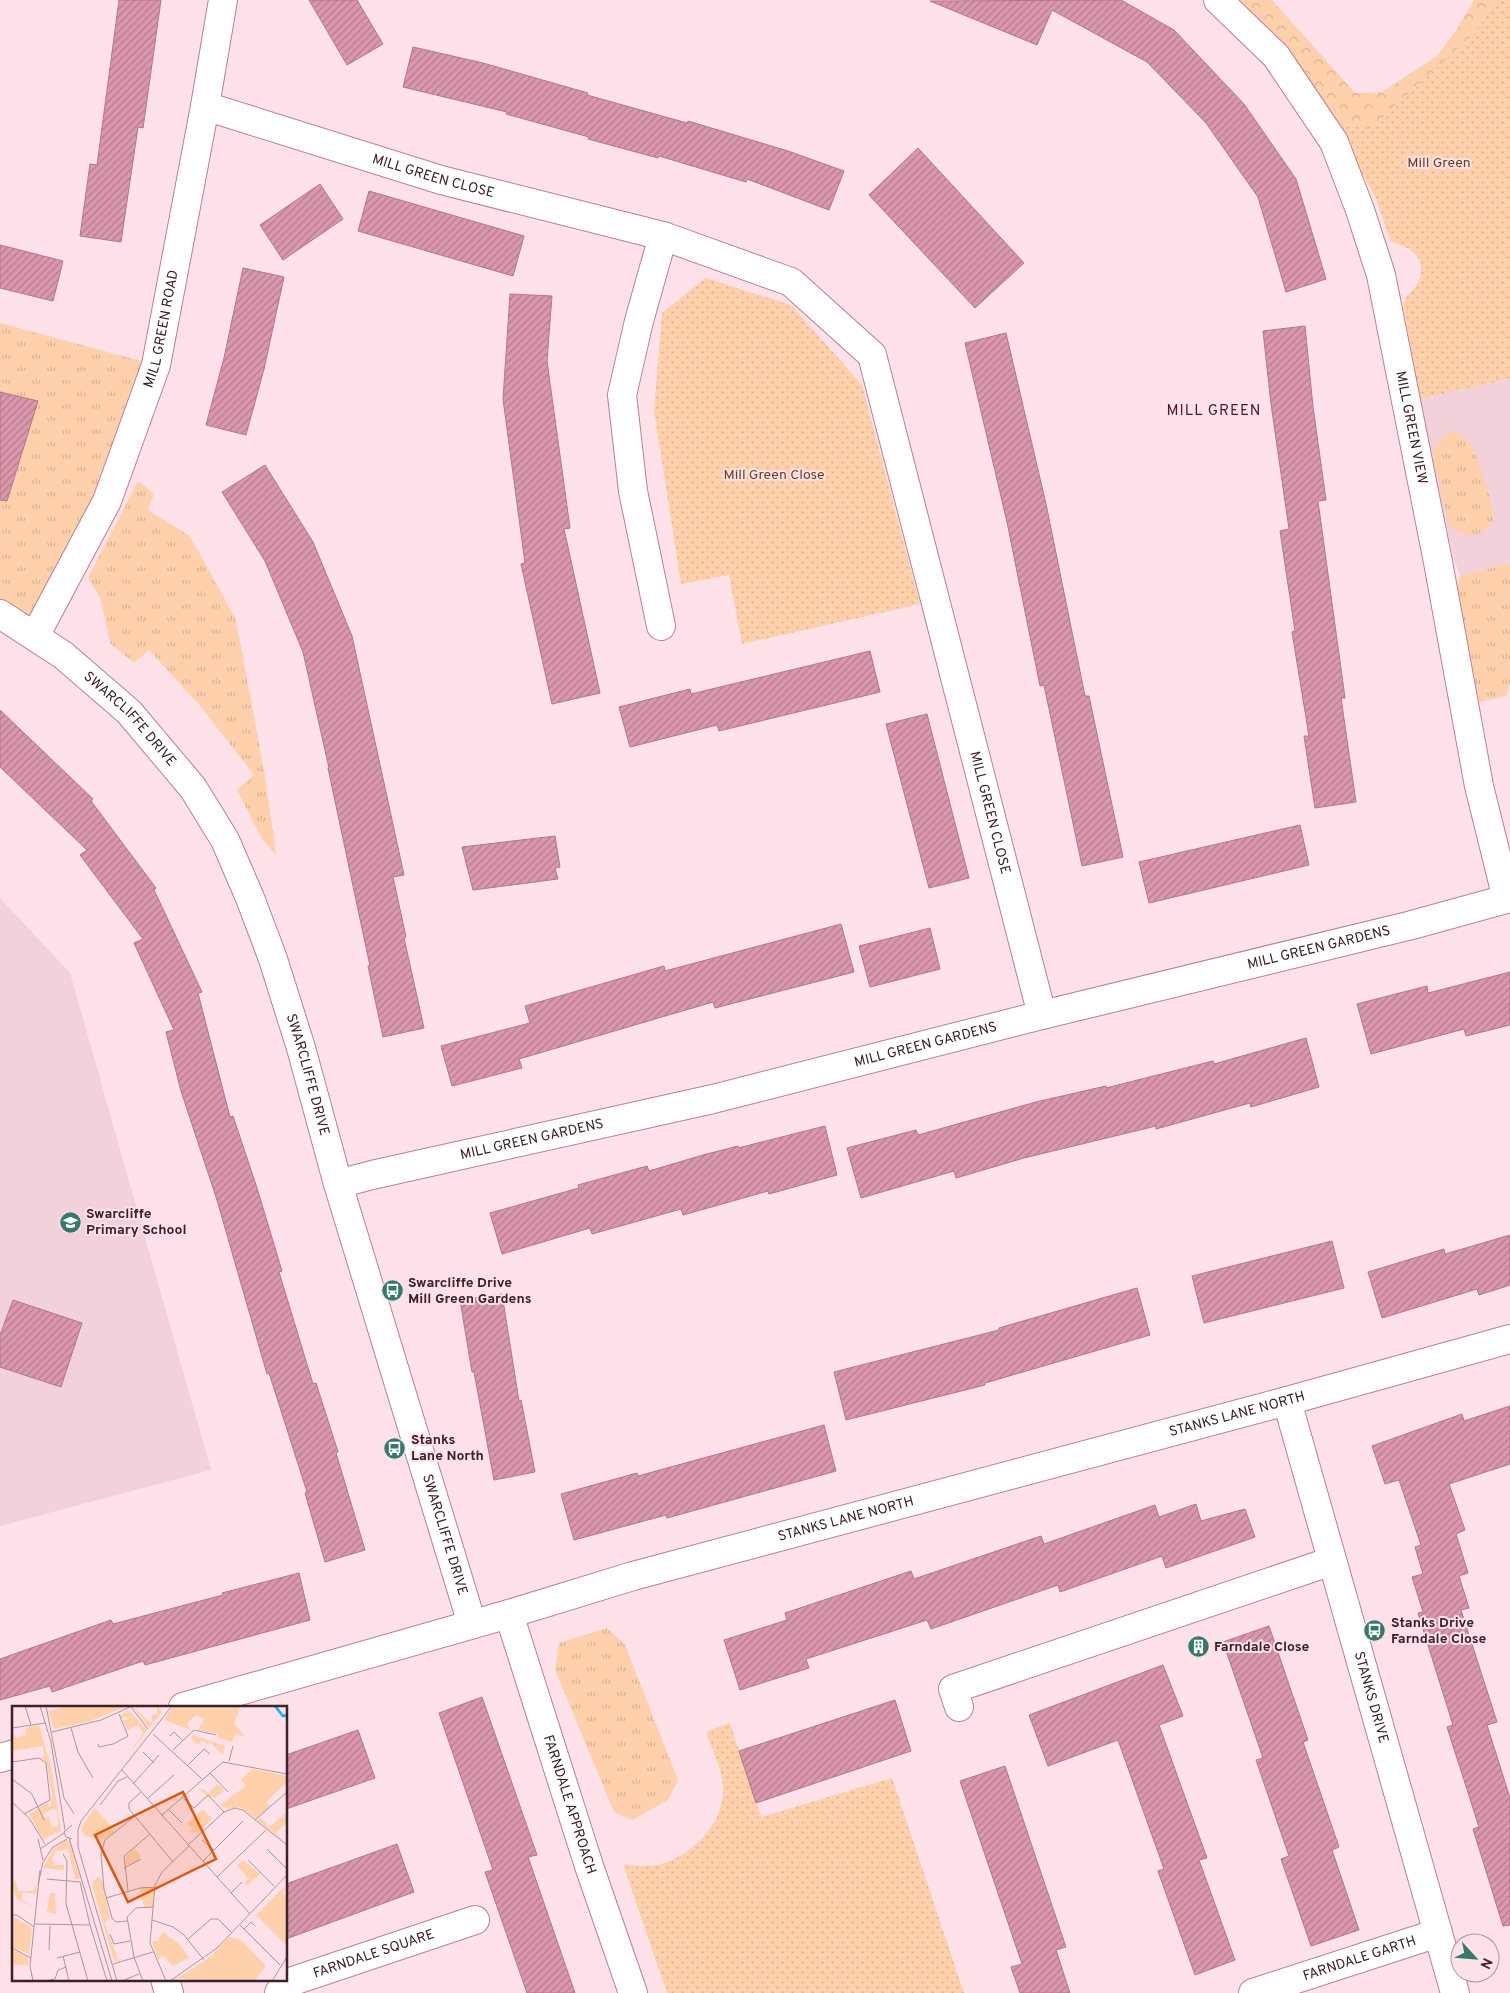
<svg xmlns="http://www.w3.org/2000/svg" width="1510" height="1993" viewBox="0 0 1510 1993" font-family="Overpass,sans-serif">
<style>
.built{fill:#f2d1da}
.grass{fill:url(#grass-tufts)}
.forest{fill:url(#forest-crowns)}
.park{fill:url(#park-dots)}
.building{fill:url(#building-hatch);stroke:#b57589}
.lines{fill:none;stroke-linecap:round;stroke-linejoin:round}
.street-casing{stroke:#bf7e91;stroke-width:30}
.street{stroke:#fff;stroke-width:28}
.labels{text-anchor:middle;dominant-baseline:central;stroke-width:4;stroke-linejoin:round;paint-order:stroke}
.park-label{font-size:14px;fill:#6a411c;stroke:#fee1e9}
.street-label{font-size:14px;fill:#3b2129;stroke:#fee1e9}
.poi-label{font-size:14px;font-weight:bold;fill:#3b2129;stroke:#fee1e9;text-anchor:start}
.neighbourhood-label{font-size:15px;letter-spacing:1px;fill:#4e182c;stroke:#fee1e9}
.inset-river{fill:none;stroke:#0eaffe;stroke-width:2.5}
.inset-road{fill:none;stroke:#b0949c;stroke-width:1}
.view{fill:#df560d;fill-opacity:0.15;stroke:#df560d;stroke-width:2.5}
.inset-edge{fill:none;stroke:#3b2129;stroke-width:2.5}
</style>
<defs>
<pattern id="grass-tufts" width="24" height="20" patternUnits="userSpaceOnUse" patternTransform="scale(1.25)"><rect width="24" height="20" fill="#fed0ac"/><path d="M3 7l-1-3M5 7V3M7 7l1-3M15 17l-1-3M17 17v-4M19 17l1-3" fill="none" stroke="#dbb294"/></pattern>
<pattern id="forest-crowns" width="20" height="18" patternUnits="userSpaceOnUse" patternTransform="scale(1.25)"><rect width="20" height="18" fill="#fed0ac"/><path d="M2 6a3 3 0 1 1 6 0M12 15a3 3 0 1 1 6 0" fill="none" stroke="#dbb294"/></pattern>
<pattern id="park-dots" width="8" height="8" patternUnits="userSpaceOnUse" patternTransform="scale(1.25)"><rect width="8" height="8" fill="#fed0ac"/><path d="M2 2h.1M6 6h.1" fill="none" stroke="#dbb294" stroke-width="1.8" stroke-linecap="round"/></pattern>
<pattern id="building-hatch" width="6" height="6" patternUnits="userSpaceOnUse" patternTransform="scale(1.25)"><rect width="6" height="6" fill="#db98ac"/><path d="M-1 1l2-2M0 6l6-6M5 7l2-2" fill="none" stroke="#b37c8c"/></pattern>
</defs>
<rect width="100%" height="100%" fill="#fee1e9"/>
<!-- built -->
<g class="built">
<polygon points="1510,379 1510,563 1460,576 1453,556 1420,399"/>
<polygon points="0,898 70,973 211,1470 0,1526"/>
</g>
<!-- grass -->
<g class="grass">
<polygon points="0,323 156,365 35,636 0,614"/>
<path d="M1455 430C1460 435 1465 439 1470 443 1477 453 1495 506 1493 518 1492 524 1486 529 1481 532 1469 539 1459 533 1449 525L1432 453C1437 442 1444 435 1455 430Z"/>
<polygon points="138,481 154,494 148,510 190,536 236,620 265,776 276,855 262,839 237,790 254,775 202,708 149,650 134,663 110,643 100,597 88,578"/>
<polygon points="1510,563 1510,683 1506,696 1479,702 1457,585 1460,576"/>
<polygon points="607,1628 625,1645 678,1780 668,1800 632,1820 614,1812 555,1670 559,1643"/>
</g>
<!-- forest -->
<polygon class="forest" points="1238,0 1272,0 1355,93 1382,92 1437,56 1457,29 1474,0 1495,0 1475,33 1369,130 1336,121 1293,60"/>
<!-- park -->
<g class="park">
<path d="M1495 0H1510V379L1420 399 1403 304C1407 294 1411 293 1416 286 1423 276 1423 261 1414 253 1408 246 1398 246 1390 240L1376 198 1349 150 1336 121 1369 130 1475 33Z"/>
<polygon points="706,278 791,305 862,385 920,604 742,644 729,575 681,584 654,411 662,313"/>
<path d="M730 1723 761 1817 892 1778 964 1993H667L623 1864C635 1866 646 1867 658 1865 690 1857 722 1826 723 1792 724 1772 712 1750 706 1732Z"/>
</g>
<!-- building -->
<g class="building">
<polygon points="119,0 161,0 143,128 138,127 121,242 80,236 90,164 97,165"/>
<polygon points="309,0 357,0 383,44 347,65"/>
<polygon points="1121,0 1174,30 1244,104 1296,179 1326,279 1286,292 1258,197 1206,123 1147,62 1052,10 1037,45 930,1"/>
<polygon points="413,47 483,63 588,93 587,95 687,123 688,121 788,151 844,171 829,210 747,179 746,182 659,156 658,158 588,139 589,137 506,114 507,112 403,87"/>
<polygon points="918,148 1024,263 975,308 869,195"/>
<polygon points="320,184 343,219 283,260 260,225"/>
<polygon points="369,191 524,236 513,276 358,231"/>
<polygon points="0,245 63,261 53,301 0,288"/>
<polygon points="243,268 284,277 264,369 246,435 206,425 224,358"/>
<polygon points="510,294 552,296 547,361 570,528 564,529 600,693 552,704 521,564 525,563 503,399"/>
<polygon points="1305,326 1313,407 1326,500 1318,501 1345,698 1341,698 1356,802 1315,808 1304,736 1309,736 1292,632 1295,631 1280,531 1289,529 1271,404 1263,331"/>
<polygon points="1006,333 1046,504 1085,696 1089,696 1123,857 1082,866 1044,685 1040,686 1007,522 965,343"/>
<polygon points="0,392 38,401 7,501 0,500"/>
<polygon points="265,465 313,542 352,636 404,875 393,877 406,937 404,938 424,1028 383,1037 368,966 370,966 328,768 329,768 303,652 265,561 222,492"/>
<polygon points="870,651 880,692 719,731 717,725 630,747 619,707 690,689 691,694"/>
<polygon points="0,710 93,799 91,801 156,888 154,890 202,992 198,993 230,1117 233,1116 257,1188 282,1271 279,1272 313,1384 316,1383 338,1452 336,1453 365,1550 325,1562 305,1493 307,1492 269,1373 267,1374 217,1200 181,1091 166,1032 174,1030 134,943 143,939 80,855 87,850 0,767"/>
<polygon points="927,714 969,878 929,888 886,724"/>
<polygon points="1300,825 1309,865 1149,903 1139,862"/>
<polygon points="555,836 560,867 555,868 558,879 473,890 462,847"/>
<polygon points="841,924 854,972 715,1008 713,1002 519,1059 522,1068 452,1086 441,1046 530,1023 525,1006 664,966 665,971"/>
<polygon points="930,928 940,969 870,987 859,946"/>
<polygon points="1510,972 1510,1025 1466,1036 1464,1029 1371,1054 1357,1004 1427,986 1428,993"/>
<polygon points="1306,1038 1319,1087 1251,1107 1250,1103 1156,1129 1156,1126 1024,1158 956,1178 954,1171 861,1198 847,1148 916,1130 918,1135 1036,1102 1106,1086 1106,1088 1213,1061 1214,1064"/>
<polygon points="825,1126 837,1175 769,1194 768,1191 683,1215 681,1209 592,1234 590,1228 502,1254 490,1213 579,1188 578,1185 647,1166 649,1171 703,1155 738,1146 738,1148"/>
<polygon points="1510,1235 1510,1285 1479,1295 1477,1289 1382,1318 1368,1272 1444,1249 1445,1254"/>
<polygon points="1332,1241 1344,1288 1204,1323 1192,1276"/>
<polygon points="1137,1288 1150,1335 985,1383 985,1385 846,1420 834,1372 999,1330 999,1328"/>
<polygon points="502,1294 519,1401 521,1400 535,1472 494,1480 474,1372 472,1372 460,1300"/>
<polygon points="13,1300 82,1323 61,1387 0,1367 0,1335"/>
<polygon points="1510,1406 1510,1464 1449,1484 1465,1530 1456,1534 1468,1573 1459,1576 1469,1608 1461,1610 1497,1722 1487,1725 1510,1798 1510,1925 1503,1926 1473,1829 1479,1827 1447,1727 1453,1725 1418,1613 1423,1612 1412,1577 1423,1574 1415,1547 1421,1545 1399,1480 1385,1484 1372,1446 1462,1414 1464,1421"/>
<polygon points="824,1425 836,1471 667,1518 666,1515 574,1540 561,1494 637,1473 638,1476"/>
<polygon points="1196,1504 1201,1521 1245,1509 1255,1537 1166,1568 1162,1556 1060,1592 1058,1585 931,1629 927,1620 806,1659 809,1668 740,1690 724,1640 787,1620 785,1613 911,1571 914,1579 1041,1536 1044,1544 1155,1505 1159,1517"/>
<polygon points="299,1573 310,1620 145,1665 143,1661 52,1692 50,1686 0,1700 0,1659 111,1620 113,1624 223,1595 222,1593"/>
<polygon points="1269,1626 1308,1740 1303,1742 1339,1847 1332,1850 1359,1930 1311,1946 1281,1859 1289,1856 1256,1760 1263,1758 1223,1642"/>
<polygon points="1163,1665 1183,1716 1159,1725 1207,1858 1199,1860 1235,1960 1195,1975 1158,1871 1164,1869 1118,1740 1048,1766 1029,1715"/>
<polygon points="482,1697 537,1855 528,1857 575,1993 527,1993 485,1872 493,1870 439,1713"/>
<polygon points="895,1700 911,1751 756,1803 739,1751"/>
<polygon points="358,1730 375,1778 286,1809 286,1755"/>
<polygon points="1005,1766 1066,1947 1056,1950 1070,1993 1020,1993 1011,1967 1022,1964 960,1781"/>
<polygon points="397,1844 414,1892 286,1939 286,1884"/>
</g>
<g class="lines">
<defs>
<g id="street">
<path id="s1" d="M1218 0 1276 56 1334 142 1360 210 1381 275 1438 562 1479 786 1507 899"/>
<path id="s2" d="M205 106 441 180 663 236 791 282 872 355 1042 1015"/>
<path id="s3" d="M0 614 63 655 129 712 193 788 225 840 250 898 273 959 301 1048 338 1184 472 1624"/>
<polyline points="661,626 633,491 622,395 639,321 663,236"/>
<path id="s4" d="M35 636 107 501 156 365 205 106 223 0"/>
<path id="s5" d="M338 1184 372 1175 713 1099 1042 1015 1412 925 1510 898"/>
<path id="s6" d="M1287 1401 1455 1993"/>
<path id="s7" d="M509 1614 589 1866 633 1993"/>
<path id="s8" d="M183 1707 509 1614 633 1576 1287 1401 1510 1339"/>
<polyline points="959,1707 953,1689 1332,1561"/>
<polyline points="0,1758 14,1754"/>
<polyline points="165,1979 169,1993"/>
<path id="s9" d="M279 1993 284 1984 475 1920"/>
<path id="s10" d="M1253 1993 1438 1933"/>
</g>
</defs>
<!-- street casing -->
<use href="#street" class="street-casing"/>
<!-- street -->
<use href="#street" class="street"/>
</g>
<!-- icons -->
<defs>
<symbol id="school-disc" viewBox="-11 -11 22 22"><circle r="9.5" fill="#35796d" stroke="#fee1e9"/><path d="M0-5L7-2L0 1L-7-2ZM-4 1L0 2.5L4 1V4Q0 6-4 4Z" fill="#fff"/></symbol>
<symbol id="bus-disc" viewBox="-11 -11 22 22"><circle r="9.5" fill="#35796d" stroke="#fee1e9"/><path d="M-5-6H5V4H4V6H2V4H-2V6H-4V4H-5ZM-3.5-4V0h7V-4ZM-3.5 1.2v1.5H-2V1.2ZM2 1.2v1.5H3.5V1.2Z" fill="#fff"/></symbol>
<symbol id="building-disc" viewBox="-11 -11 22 22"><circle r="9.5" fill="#35796d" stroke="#fee1e9"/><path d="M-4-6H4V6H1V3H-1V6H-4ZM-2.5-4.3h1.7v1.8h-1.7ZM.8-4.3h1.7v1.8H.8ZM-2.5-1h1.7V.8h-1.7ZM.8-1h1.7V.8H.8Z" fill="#fff"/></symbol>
</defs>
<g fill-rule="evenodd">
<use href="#school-disc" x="58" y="1210" width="25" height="25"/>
<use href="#bus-disc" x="380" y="1278" width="25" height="25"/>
<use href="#bus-disc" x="382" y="1436" width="25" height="25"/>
<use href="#bus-disc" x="1362" y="1618" width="25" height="25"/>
<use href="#building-disc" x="1186" y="1634" width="25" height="25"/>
</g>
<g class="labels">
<!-- park labels -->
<g class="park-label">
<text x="1439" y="163">Mill Green</text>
<text x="774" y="475">Mill Green Close</text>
</g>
<!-- street labels -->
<g class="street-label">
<text stroke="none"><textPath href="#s2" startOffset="239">MILL GREEN CLOSE</textPath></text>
<text stroke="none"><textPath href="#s4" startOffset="334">MILL GREEN ROAD</textPath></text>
<text stroke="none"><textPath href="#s1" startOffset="481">MILL GREEN VIEW</textPath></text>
<text stroke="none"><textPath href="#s3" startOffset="168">SWARCLIFFE DRIVE</textPath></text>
<text stroke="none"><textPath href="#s2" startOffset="1194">MILL GREEN CLOSE</textPath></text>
<text stroke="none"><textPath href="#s5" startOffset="1009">MILL GREEN GARDENS</textPath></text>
<text stroke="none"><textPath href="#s5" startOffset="604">MILL GREEN GARDENS</textPath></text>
<text stroke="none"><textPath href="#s3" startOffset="572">SWARCLIFFE DRIVE</textPath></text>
<text stroke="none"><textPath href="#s5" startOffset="199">MILL GREEN GARDENS</textPath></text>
<text stroke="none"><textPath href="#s8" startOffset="1094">STANKS LANE NORTH</textPath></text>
<text stroke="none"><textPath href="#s8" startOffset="689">STANKS LANE NORTH</textPath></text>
<text stroke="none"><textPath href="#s3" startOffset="1052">SWARCLIFFE DRIVE</textPath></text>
<text stroke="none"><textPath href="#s6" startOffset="308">STANKS DRIVE</textPath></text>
<text stroke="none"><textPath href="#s7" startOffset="200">FARNDALE APPROACH</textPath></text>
<text stroke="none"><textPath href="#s9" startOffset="105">FARNDALE SQUARE</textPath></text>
<text stroke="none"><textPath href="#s10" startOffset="112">FARNDALE GARTH</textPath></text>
</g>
<!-- poi labels -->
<g class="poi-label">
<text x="86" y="1214">Swarcliffe<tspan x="86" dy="16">Primary School</tspan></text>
<text x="408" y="1283">Swarcliffe Drive<tspan x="408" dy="16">Mill Green Gardens</tspan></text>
<text x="411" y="1440">Stanks<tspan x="411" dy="16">Lane North</tspan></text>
<text x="1391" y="1623">Stanks Drive<tspan x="1391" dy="16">Farndale Close</tspan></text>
<text x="1214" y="1647">Farndale Close</text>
</g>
<!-- neighbourhood labels -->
<g class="neighbourhood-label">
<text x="1214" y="411">MILL GREEN</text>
</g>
</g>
<!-- overview -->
<g transform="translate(12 1706)">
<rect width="275" height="275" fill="#fee1e9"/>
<path d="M121 0 137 16H140V9L145 8V0L150 6 137 22ZM116 4 135 24 117 48 131 27 126 19 116 24 111 14H116L114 10 110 13 108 10ZM27 19 39 61 49 125 31 133 17 108 35 97 38 101 40 89 35 59 30 51 32 50 31 40 0 45V24L4 32 14 29 13 22ZM40 103 45 104 46 120 40 121 37 111 33 112 31 109ZM205 78 212 84 203 92 193 88 185 81 197 87ZM273 108 275 121 272 119 264 127 273 136 246 115 248 111 257 121ZM54 134 57 135 59 137 82 214 83 217 58 137 68 173H63L56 143 44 145 40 154 43 159H52V164L31 162 42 142ZM231 154 248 168 236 179 239 182 232 176 237 173 225 160ZM86 170 90 174 98 213 93 216 95 225 99 224 96 226 106 253H110L107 255 101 252 80 178ZM3 174 7 185H22L24 177 25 188 11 186 9 193 24 202 5 193 0 180ZM143 181 141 201H132L128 182ZM200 250 183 266 182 275 169 272 161 275Z" fill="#fed0ac" fill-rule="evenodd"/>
<path d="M161 0H202L203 3 192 25 186 24 192 13 184 9 175 17 179 24 152 14ZM151 226 168 239 177 252 161 260 152 250 146 253 140 235H146ZM217 231 228 233 254 260 242 275H182L183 266Z" fill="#fed0ac"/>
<path d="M0 244 16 251V260L0 258Z" fill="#fed0ac"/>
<path d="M57 0H115L76 16 42 23 36 5ZM202 0H229L222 17 233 31 223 28 220 36 205 31 206 28 192 25ZM181 29 213 40 211 49 198 36 195 38 190 34 186 39 179 32ZM240 63 275 70V76L254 96 258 101 245 113 228 101 214 103 209 98 234 80 229 74ZM83 102 103 125 92 134 73 130 70 125V120ZM191 103 200 113 185 128 181 125 177 128 180 123 175 118ZM122 142 128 149 127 154 113 159 114 150ZM272 181 274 183 270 188 275 189V240L244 209ZM0 210 20 222 17 248 0 241Z" fill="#fed0ac"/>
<path d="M38 187H43L44 208 35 206Z" fill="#fed0ac"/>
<path d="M248 72 259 81 244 96 234 87ZM262 209 275 223 270 231 256 216Z" fill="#fed0ac"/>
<path class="inset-river" d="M263 0 271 10 275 9"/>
<path class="inset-road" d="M13 0 19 19M28 0 39 36 53 124M34 0 52 92 62 108M119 1 136 23M0 22 33 17M59 22 66 46 81 72M40 26 89 14 118 1M141 28 190 73M158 30 162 26 171 35M86 38 87 41 101 38 116 30 107 8M161 44 182 24 204 29M131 46 142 57M217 55 221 40M0 56 27 52 34 57 38 94 12 108M176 59 192 43 198 48M110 64 237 207M198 67 216 86M0 73 20 88 32 114M121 78 147 49M129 86 117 97V103L161 156M170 91 182 102 196 89 212 106 223 102 231 104 275 139M135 93 162 69M0 96 17 112 33 138M88 99 106 75 115 71M156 103 170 117M150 109 211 56 275 68M243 114 275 86M60 119 52 126 54 131 60 133M57 132 100 275M26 133 31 154M190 134 202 144M176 139 212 106M28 143 52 127M255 143 275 163M51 148 55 155 54 198 76 275M236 154 262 180M191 155 231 115M112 162 129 153M205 171 254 124M35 173 68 176 78 219M26 179 31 156 41 141 55 133M116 185 112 150 138 128M219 187 230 176M94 192 128 182 143 181M0 209H5L22 221M140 214 161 221 172 229 192 254M115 215 104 216 100 212 92 183 89 148 93 134 123 110M23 218 78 219M227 218 268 259M78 219 95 275M232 223 239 216 243 220M98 228 102 238 118 235M176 233 199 213H206L219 226M0 242 19 252M37 244 38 220M51 250 57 275M45 252 68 246M101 258 141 246M21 275 18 260 28 164M33 275 43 273 46 264 54 261M105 275 66 141V124L69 115 160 0M110 275 127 268M131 275 122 251 115 211 124 202 141 201M154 275 138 237 143 179 150 166 177 140M158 275 205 242 275 169M260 275 275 251"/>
<path class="view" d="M171 86 204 153 116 196 83 129Z"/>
<rect width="275" height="275" class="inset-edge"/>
</g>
<!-- north arrow -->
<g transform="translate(1475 1958) rotate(116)"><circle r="24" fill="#fee1e9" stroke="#b0949c"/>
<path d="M0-4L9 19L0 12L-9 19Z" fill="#35796d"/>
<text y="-8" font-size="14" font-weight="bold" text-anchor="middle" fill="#3b2129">N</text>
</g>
</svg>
